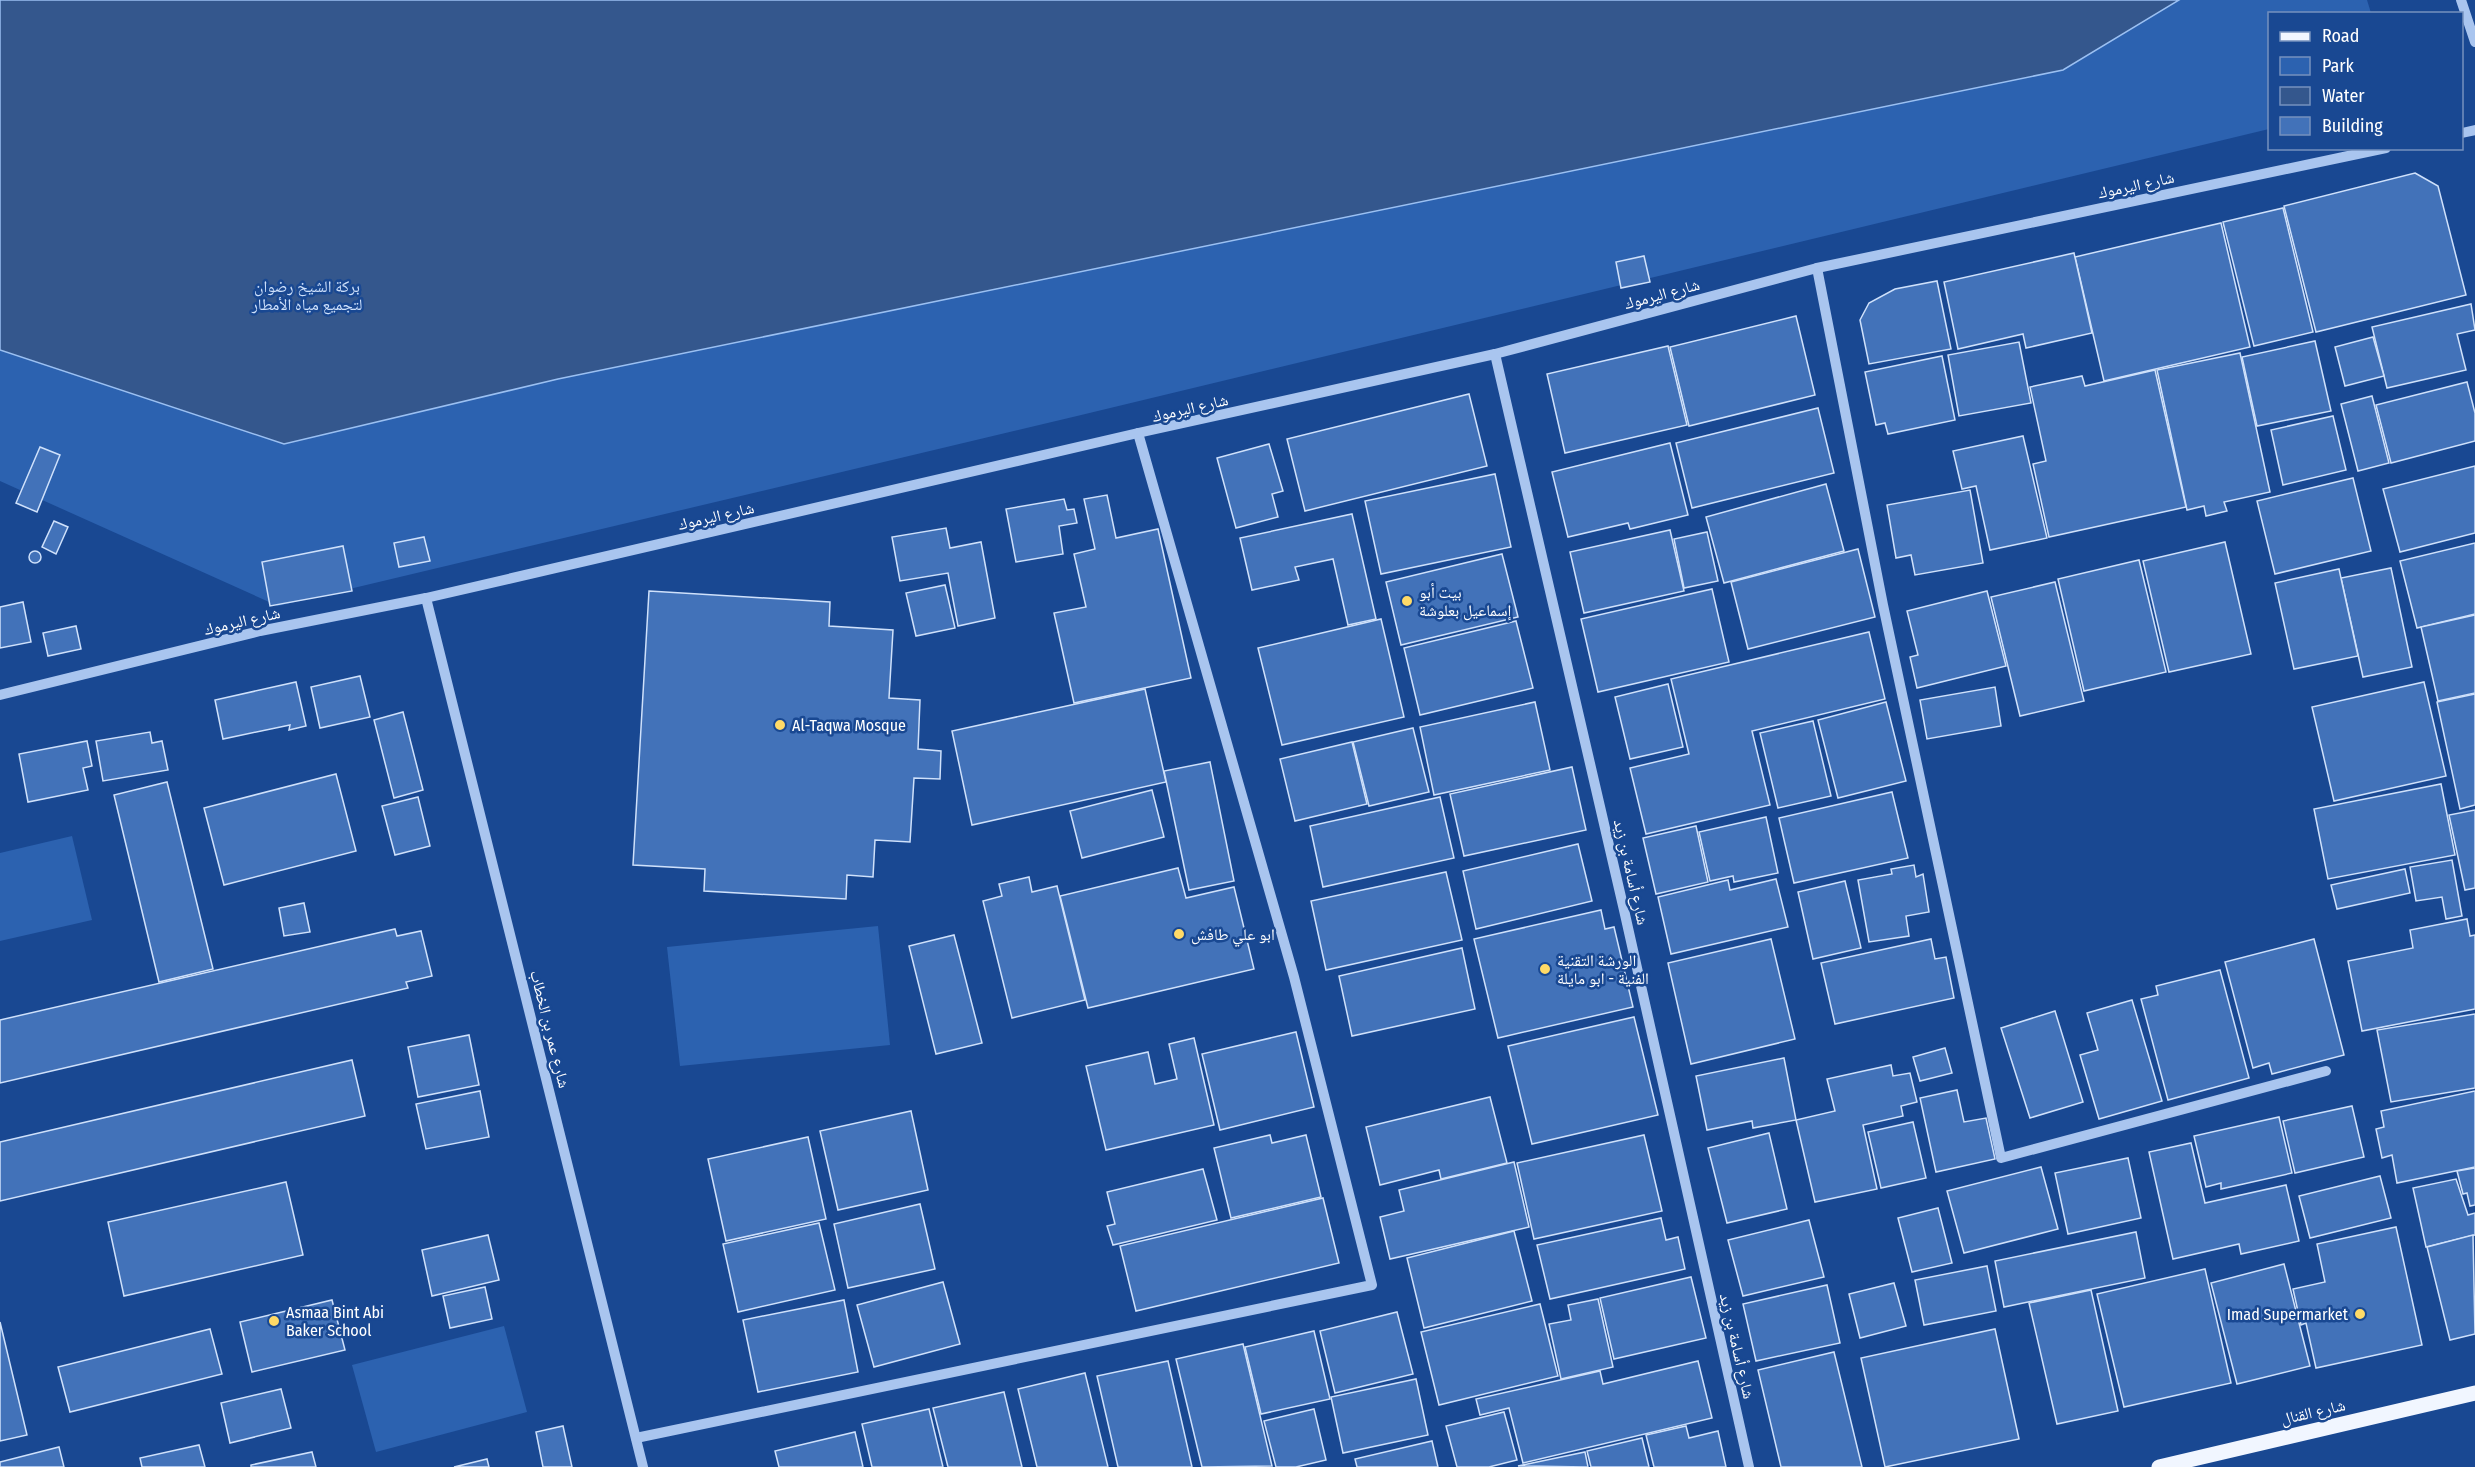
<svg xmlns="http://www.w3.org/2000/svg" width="2475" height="1467" viewBox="0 0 2475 1467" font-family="'Fira Sans Condensed','Noto Naskh Arabic',sans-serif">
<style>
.green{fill:#2c62b0}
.water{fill:#34578d;stroke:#9bc0f2;stroke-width:1.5}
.building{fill:#4272b9;stroke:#cfe1fb;stroke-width:1.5}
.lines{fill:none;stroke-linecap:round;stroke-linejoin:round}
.minor{stroke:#a9c5ef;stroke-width:10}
.major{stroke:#f1f6ff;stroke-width:15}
.poi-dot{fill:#ffda67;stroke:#194892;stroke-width:2}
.labels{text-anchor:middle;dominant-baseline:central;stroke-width:5;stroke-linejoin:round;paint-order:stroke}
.street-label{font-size:16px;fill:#fff;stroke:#194892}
.park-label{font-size:16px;fill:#cfe1fb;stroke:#194892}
.poi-label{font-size:16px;fill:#fff;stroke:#194892;text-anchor:start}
</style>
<rect width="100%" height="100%" fill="#194892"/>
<!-- green -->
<g class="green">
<polygon points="0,0 2367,0 2371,13 2270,14 2269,129 1077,416 278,606 0,481"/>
<polygon points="72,836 92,920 0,941 0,853"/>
<polygon points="878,926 890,1045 680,1066 667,947"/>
<polygon points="504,1326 527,1412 376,1452 352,1365"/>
</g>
<!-- water -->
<polygon class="water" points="0,0 2179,0 2063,70 558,379 284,444 0,350"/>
<!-- building -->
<g class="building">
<polygon points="2415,173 2438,186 2466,295 2316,332 2284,206"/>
<polygon points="2283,208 2313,332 2254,346 2223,222"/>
<polygon points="2221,223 2250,347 2104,381 2075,257"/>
<polygon points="2074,253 2092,333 2026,348 2023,334 1958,349 1944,282"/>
<polygon points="1644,256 1650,282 1621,288 1616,262"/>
<polygon points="1937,281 1951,349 1869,364 1860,320 1869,303 1895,289"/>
<polygon points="2471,304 2475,330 2457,334 2466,370 2387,388 2372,327"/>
<polygon points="1796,316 1815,395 1689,426 1670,347"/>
<polygon points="2373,337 2384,376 2345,386 2335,347"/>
<polygon points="2315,341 2331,411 2257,426 2242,357"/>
<polygon points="2019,342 2031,403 1959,416 1948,355"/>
<polygon points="1668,346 1687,425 1565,453 1547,374"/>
<polygon points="2240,353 2270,492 2224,502 2227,511 2206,516 2204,506 2187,510 2157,370"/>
<polygon points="1942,356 1955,420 1888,434 1885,423 1876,425 1865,372"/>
<polygon points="2155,370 2186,507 2049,537 2033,464 2046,461 2030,387 2082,376 2085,386"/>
<polygon points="2467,382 2475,413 2475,441 2391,463 2376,405"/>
<polygon points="1469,394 1487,466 1305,511 1287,439"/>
<polygon points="2372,396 2389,463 2358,471 2341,404"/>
<polygon points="1818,408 1834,473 1692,508 1676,443"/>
<polygon points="2333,416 2346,470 2283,485 2271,430"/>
<polygon points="2023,436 2047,538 1990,550 1976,486 1962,489 1953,451"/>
<polygon points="1670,443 1688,515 1630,529 1628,523 1568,537 1552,472"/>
<polygon points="1269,444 1283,491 1272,494 1278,517 1236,528 1217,458"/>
<polygon points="40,447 60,455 37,512 16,503"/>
<polygon points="2475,466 2475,533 2400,552 2383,489"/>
<polygon points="1495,474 1511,547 1381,574 1365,501"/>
<polygon points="2353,478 2371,551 2275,574 2257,501"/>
<polygon points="1826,484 1844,551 1724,583 1706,517"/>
<polygon points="1970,490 1983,563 1915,575 1911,555 1896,558 1887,505"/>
<polygon points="1107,495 1116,538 1158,529 1191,678 1074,703 1054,613 1086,607 1074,554 1095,549 1084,499"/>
<polygon points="1064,499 1067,510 1074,509 1077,523 1059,526 1063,554 1016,562 1006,509"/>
<polygon points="1352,514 1376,619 1348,625 1333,559 1295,567 1299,580 1252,590 1240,538"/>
<polygon points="54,521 68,527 56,554 42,547"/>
<polygon points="946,528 950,548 981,542 995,618 958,626 948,573 900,581 892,537"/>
<polygon points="1670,530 1684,591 1584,613 1570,552"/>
<polygon points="1707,532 1718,581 1684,588 1674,539"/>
<polygon points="424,537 430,561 399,567 394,543"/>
<polygon points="2225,542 2251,654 2169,672 2143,561"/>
<polygon points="2475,543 2475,614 2417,628 2400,561"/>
<polygon points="343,546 352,591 270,606 262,562"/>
<polygon points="1858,549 1875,617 1748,649 1731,582"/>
<circle cx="35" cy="557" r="6"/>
<polygon points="1502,554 1518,617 1401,645 1386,582"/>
<polygon points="2139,560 2166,672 2084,691 2058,579"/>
<polygon points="2391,568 2412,667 2363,677 2341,578"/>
<polygon points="2339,569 2358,656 2294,669 2275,583"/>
<polygon points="2055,582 2084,701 2020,716 1991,597"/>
<polygon points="945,585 955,628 916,636 906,593"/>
<polygon points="1712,589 1729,662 1598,692 1581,619"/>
<polygon points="649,591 830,602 829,626 893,630 889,698 920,700 918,749 941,751 940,779 914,778 910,842 875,840 873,877 847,875 846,899 704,891 705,869 633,865"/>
<polygon points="1987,591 2006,666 1917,688 1910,657 1918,655 1907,611"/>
<polygon points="23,602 31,642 0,648 0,607"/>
<polygon points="2475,615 2475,693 2438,701 2421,627"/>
<polygon points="1381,619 1404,717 1282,745 1258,648"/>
<polygon points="1516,621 1533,688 1420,715 1404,648"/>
<polygon points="76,626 81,649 48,656 43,633"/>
<polygon points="1869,632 1885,699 1752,731 1770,805 1646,834 1630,768 1689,754 1671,679"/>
<polygon points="360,676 370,717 320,728 311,687"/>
<polygon points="296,682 306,726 289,730 290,725 223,739 215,700"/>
<polygon points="2424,682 2446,776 2334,801 2312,707"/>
<polygon points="1668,684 1683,747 1630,759 1615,697"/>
<polygon points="1995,687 2001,726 1927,739 1920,700"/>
<polygon points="1145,689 1166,782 972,825 952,731"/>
<polygon points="2475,694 2475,805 2460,809 2437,702"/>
<polygon points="1535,702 1550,770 1434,795 1420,727"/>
<polygon points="1886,702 1906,781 1838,798 1818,720"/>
<polygon points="403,712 423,790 394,798 374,720"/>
<polygon points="1813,721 1831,796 1778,808 1760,733"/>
<polygon points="1413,728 1429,792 1369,806 1353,742"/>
<polygon points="150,732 152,743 162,741 168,770 103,781 96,741"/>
<polygon points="87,741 92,766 83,768 88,790 28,802 19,754"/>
<polygon points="1352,742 1367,804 1295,821 1280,759"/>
<polygon points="1210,762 1234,881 1189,890 1164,771"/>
<polygon points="1572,767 1586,830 1464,856 1450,794"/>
<polygon points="336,774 356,851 224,885 204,808"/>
<polygon points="167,782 213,969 159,982 114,795"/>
<polygon points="2441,784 2455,855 2328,879 2314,809"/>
<polygon points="1152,790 1164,837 1082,858 1070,811"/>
<polygon points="1892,792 1908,858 1794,883 1779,818"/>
<polygon points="418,797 430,846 395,855 382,806"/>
<polygon points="1440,797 1454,858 1323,887 1310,826"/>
<polygon points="2475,810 2475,888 2465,890 2449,815"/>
<polygon points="1766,817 1778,873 1734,882 1733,876 1710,881 1699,832"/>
<polygon points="1696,826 1708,882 1656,894 1643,838"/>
<polygon points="1578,844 1592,901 1476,929 1463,871"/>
<polygon points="2452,860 2462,916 2446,919 2442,897 2416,901 2410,867"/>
<polygon points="1914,865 1916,877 1923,874 1929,912 1906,916 1909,936 1869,942 1858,880 1892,874 1891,869"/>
<polygon points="1178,868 1186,898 1234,887 1254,969 1088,1008 1060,896"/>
<polygon points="2405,869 2410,893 2337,909 2331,885"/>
<polygon points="1446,872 1462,940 1326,970 1311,901"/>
<polygon points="1029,877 1032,892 1057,886 1085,1000 1012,1018 983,901 1002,896 999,884"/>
<polygon points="1776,879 1788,927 1671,954 1658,897 1728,880 1730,890"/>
<polygon points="1845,881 1861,948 1813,959 1798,892"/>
<polygon points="304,903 310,932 284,936 279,908"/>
<polygon points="1601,910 1605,929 1614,927 1633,1007 1498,1038 1474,939"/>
<polygon points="2467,919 2470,936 2475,935 2475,1009 2362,1031 2348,961 2413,948 2410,930"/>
<polygon points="395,929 397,936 421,931 432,976 406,982 408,988 0,1083 0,1020"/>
<polygon points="954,935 982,1043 936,1054 909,946"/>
<polygon points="1771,939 1795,1039 1691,1064 1668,963"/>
<polygon points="1931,939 1935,959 1946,957 1954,998 1835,1024 1821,963"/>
<polygon points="2314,939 2344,1055 2272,1074 2269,1063 2253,1068 2225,962"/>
<polygon points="1462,948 1475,1009 1352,1036 1339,976"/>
<polygon points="2220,970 2249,1078 2168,1100 2141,999 2158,995 2156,986"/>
<polygon points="2132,1000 2162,1101 2099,1119 2080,1055 2098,1050 2087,1013"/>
<polygon points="2055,1011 2083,1102 2030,1118 2001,1028"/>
<polygon points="2475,1014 2475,1088 2391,1102 2377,1030"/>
<polygon points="1634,1017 1658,1115 1532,1144 1508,1046"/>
<polygon points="1296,1032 1314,1107 1220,1130 1202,1054"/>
<polygon points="469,1035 479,1085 418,1097 408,1047"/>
<polygon points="1194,1038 1214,1125 1106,1150 1086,1066 1148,1052 1155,1084 1177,1079 1169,1044"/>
<polygon points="1945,1048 1952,1073 1920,1081 1913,1057"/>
<polygon points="1784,1058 1796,1120 1753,1128 1752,1121 1707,1130 1696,1076"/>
<polygon points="352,1060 365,1116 0,1201 0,1142"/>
<polygon points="1891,1065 1893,1076 1910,1073 1917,1102 1901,1106 1903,1116 1863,1125 1877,1189 1815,1202 1796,1120 1835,1111 1827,1079"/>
<polygon points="1957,1090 1964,1122 1986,1118 1995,1159 1936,1172 1920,1098"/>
<polygon points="480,1091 489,1137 426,1149 416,1104"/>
<polygon points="2475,1091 2475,1167 2397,1183 2392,1155 2382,1158 2376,1129 2384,1127 2381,1111"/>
<polygon points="1490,1097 1507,1163 1441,1179 1439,1170 1380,1185 1366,1127"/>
<polygon points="2352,1106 2364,1157 2295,1173 2283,1121"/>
<polygon points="911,1111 928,1190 838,1210 820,1131"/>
<polygon points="2279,1117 2292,1173 2221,1189 2221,1183 2206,1187 2194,1136"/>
<polygon points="1913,1122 1926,1178 1881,1188 1868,1132"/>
<polygon points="1769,1133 1787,1209 1727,1223 1708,1148"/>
<polygon points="1270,1135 1272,1143 1306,1135 1321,1197 1231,1218 1214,1148"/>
<polygon points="1644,1135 1662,1211 1534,1239 1517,1163"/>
<polygon points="808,1137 826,1219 726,1241 708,1159"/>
<polygon points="2191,1143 2205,1203 2286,1185 2299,1241 2241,1254 2239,1244 2173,1259 2149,1152"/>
<polygon points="2128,1158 2141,1218 2068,1234 2055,1173"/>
<polygon points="1514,1162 1529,1227 1390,1259 1380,1217 1404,1211 1399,1190"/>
<polygon points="2041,1167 2058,1229 1964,1253 1947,1191"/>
<polygon points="2475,1168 2475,1205 2470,1206 2467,1193 2463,1194 2457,1171"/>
<polygon points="1203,1169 1217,1220 1113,1245 1107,1226 1115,1224 1107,1192"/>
<polygon points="2380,1176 2391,1218 2310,1238 2299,1196"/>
<polygon points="2456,1179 2468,1215 2475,1213 2475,1235 2426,1247 2413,1188"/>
<polygon points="286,1182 303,1255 124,1296 108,1222"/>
<polygon points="1323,1198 1339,1263 1136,1311 1120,1246"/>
<polygon points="920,1204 935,1269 848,1288 834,1224"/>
<polygon points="1938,1208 1952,1263 1912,1272 1898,1218"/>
<polygon points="1661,1218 1666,1240 1678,1237 1685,1269 1550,1299 1537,1245"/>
<polygon points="1809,1220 1824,1277 1743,1296 1728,1240"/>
<polygon points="819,1223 835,1290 738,1312 723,1244"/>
<polygon points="2396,1227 2422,1345 2316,1368 2306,1323 2301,1325 2293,1289 2325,1282 2317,1244"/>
<polygon points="1514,1231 1532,1301 1424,1328 1407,1258"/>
<polygon points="2136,1232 2145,1278 2004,1307 1995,1261"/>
<polygon points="488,1235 499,1280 432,1296 422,1250"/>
<polygon points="2473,1235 2475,1334 2450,1340 2427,1247"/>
<polygon points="2284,1264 2310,1366 2237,1384 2211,1283"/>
<polygon points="1987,1266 1996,1311 1924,1325 1915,1280"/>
<polygon points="2205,1269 2231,1383 2124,1407 2097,1294"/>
<polygon points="1691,1277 1706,1338 1614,1359 1600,1298"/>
<polygon points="943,1282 960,1344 874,1367 857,1305"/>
<polygon points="1894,1283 1906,1326 1860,1338 1849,1294"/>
<polygon points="1827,1285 1840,1343 1756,1361 1743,1304"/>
<polygon points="485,1287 492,1319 450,1328 443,1296"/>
<polygon points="2091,1290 2118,1411 2057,1424 2029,1303"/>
<polygon points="1598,1299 1613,1367 1561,1379 1549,1324 1571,1320 1568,1305"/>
<polygon points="332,1300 345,1350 252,1372 240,1322"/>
<polygon points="844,1300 858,1372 758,1392 743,1320"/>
<polygon points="1540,1304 1558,1376 1439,1405 1421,1332"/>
<polygon points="1397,1312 1413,1374 1335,1393 1320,1331"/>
<polygon points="0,1322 27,1435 0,1441"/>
<polygon points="210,1329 222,1374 70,1412 58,1367"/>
<polygon points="1995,1329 2019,1439 1885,1467 1861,1358"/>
<polygon points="1314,1331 1330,1399 1261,1414 1245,1347"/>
<polygon points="1243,1344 1272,1466 1202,1467 1176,1359"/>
<polygon points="1834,1352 1862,1467 1781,1467 1758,1370"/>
<polygon points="1168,1361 1192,1467 1118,1467 1097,1376"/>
<polygon points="1698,1361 1712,1418 1523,1463 1509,1408 1480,1415 1476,1399 1600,1371 1603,1384"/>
<polygon points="1085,1373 1108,1467 1037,1467 1018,1389"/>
<polygon points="1416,1379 1428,1435 1343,1453 1331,1397"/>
<polygon points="281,1389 291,1428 230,1443 221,1403"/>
<polygon points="1004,1392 1022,1467 948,1467 933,1408"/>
<polygon points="929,1409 943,1467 872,1467 862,1424"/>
<polygon points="1314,1409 1326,1460 1296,1467 1276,1467 1264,1421"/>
<polygon points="1504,1412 1517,1460 1489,1467 1457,1467 1446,1426"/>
<polygon points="563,1426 572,1467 543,1467 536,1432"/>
<polygon points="1686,1426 1689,1438 1718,1431 1726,1467 1654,1467 1646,1435"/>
<polygon points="855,1432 863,1467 779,1467 775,1451"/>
<polygon points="1642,1438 1649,1467 1591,1467 1587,1451"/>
<polygon points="1432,1441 1438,1467 1357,1467 1355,1459"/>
<polygon points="199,1445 205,1467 142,1467 140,1458"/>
<polygon points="59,1447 64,1467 0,1467 0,1462"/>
<polygon points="312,1452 316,1467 251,1467 251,1465"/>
<polygon points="1585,1452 1588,1467 1518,1466"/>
<polygon points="487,1459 489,1467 454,1467"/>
</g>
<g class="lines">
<!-- minor -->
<g class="minor">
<polyline points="2461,0 2475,42"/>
<polyline points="2462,133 2475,130"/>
<polyline points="1817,268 1883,605 2001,1158 2326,1071"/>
<polyline points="1495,354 1624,910 1749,1467"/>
<polyline points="426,598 643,1467"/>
<polyline points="0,695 260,631 426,598 1138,433 1495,354 1817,268 2386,148"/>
<polyline points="636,1438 1372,1285 1294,977 1138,433"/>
</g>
<!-- major -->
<polyline class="major" points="2159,1467 2475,1393"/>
</g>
<!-- markers -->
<g class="poi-dot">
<circle cx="1407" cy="601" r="6"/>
<circle cx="780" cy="725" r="6"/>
<circle cx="1179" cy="934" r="6"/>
<circle cx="1545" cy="969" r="6"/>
<circle cx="2360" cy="1314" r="6"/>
<circle cx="274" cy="1321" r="6"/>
</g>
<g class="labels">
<!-- street labels -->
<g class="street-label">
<text transform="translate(2136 185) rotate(-12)">شارع اليرموك</text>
<text transform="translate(1662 294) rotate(-15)">شارع اليرموك</text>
<text transform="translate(1190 408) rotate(-13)">شارع اليرموك</text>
<text transform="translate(716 516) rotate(-13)">شارع اليرموك</text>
<text transform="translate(242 621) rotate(-13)">شارع اليرموك</text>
<text transform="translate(1631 872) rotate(77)">شارع أسامة بن زيد</text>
<text transform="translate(550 1029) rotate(76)">شارع عمر بن الخطاب</text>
<text transform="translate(1737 1346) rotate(77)">شارع أسامة بن زيد</text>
<text transform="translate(2313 1412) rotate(-13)">شارع القنال</text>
</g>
<!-- park labels -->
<g class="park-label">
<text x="307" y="286">بركة الشيخ رضوان<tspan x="307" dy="18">لتجميع مياه الأمطار</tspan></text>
</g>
<!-- poi labels -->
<g class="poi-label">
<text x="1419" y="592">بيت أبو<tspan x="1419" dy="18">إسماعيل بعلوشة</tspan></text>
<text x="792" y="725">Al-Taqwa Mosque</text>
<text x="1191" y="934">ابو علي طافش</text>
<text x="1557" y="960">الورشة التقنية<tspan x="1557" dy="18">الفنية - ابو مايلة</tspan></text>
<text x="286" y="1312">Asmaa Bint Abi<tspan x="286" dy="18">Baker School</tspan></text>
<text x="2348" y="1314" text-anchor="end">Imad Supermarket</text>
</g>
</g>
<!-- legend -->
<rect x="2268" y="12" width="195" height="138" fill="#194892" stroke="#7591be" stroke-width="1.5"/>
<rect x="2280" y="32" width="30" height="9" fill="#f1f6ff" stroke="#7591be" stroke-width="1.5"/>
<text x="2322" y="42" font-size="18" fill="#ffffff">Road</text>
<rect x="2280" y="57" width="30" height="18" fill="#2c62b0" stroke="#7591be" stroke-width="1.5"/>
<text x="2322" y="72" font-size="18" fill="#ffffff">Park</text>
<rect x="2280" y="87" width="30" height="18" fill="#34578d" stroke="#7591be" stroke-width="1.5"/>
<text x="2322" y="102" font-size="18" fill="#ffffff">Water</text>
<rect x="2280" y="117" width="30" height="18" fill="#4272b9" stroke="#7591be" stroke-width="1.5"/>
<text x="2322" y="132" font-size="18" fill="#ffffff">Building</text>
</svg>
